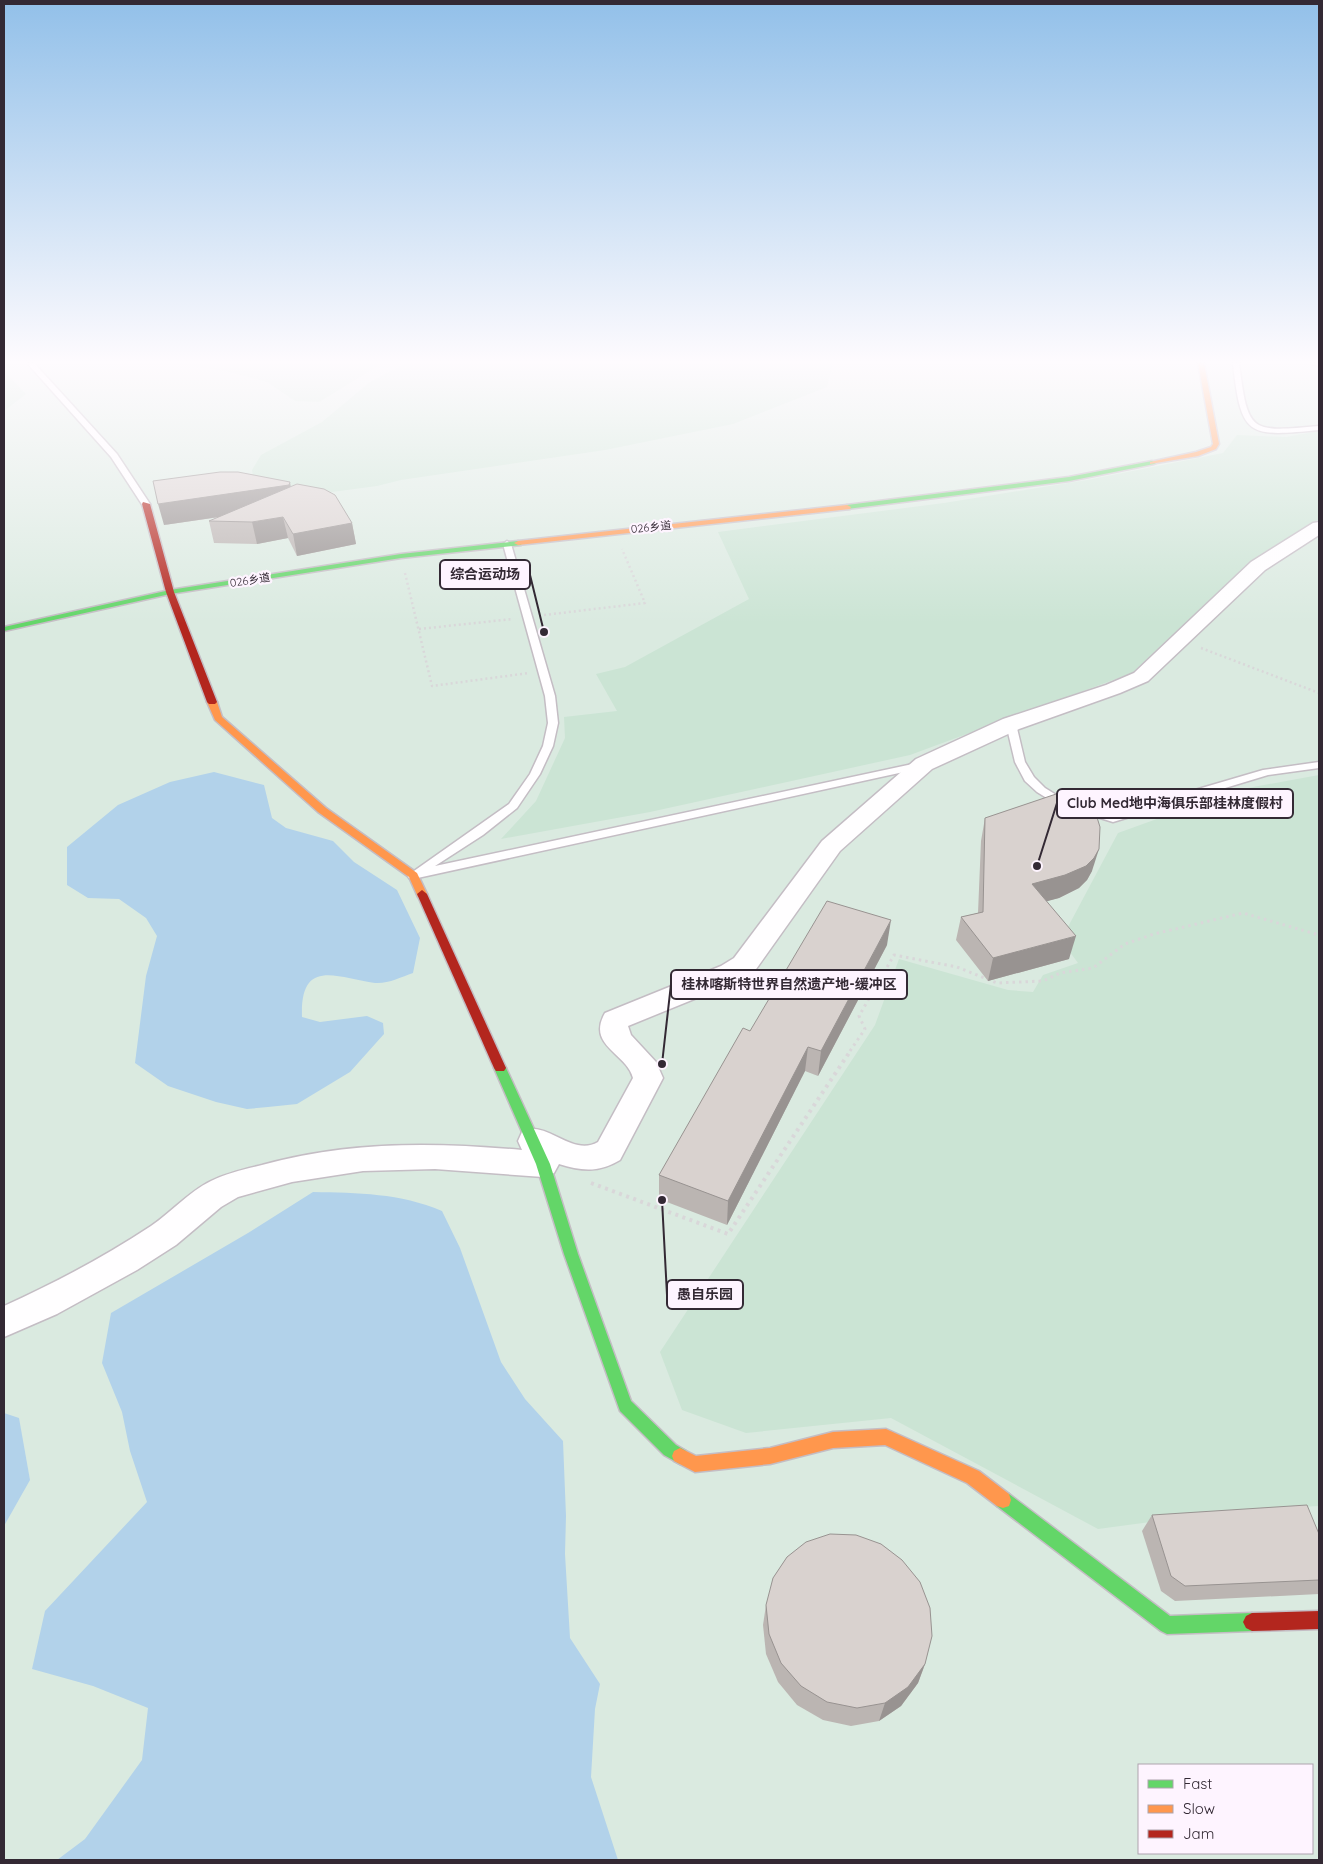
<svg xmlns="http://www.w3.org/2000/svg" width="1323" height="1864" viewBox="0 0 1323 1864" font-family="Quicksand,'Noto Sans SC',sans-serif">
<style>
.green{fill:#daeae0;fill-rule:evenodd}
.forest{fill:#cbe4d4}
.water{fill:#b2d2ea}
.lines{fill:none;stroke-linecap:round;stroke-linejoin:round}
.lane-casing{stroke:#c4bdc4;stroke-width:3}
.street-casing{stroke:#c4bdc4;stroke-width:3}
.fast-casing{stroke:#c4bdc4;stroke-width:3}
.slow-casing{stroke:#c4bdc4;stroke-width:3}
.jam-casing{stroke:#c4bdc4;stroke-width:3}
.path-far2{stroke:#d9d7d9;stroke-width:2.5;stroke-dasharray:2 3;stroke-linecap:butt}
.path-far1{stroke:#d9d7d9;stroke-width:3;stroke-dasharray:2.5 4;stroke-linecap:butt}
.path{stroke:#d9d7d9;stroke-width:4;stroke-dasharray:3 4.5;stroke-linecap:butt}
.lane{fill:#fffeff;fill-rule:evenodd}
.street{fill:#fffeff;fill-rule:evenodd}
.fast{fill:#63d668;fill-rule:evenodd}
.slow{fill:#ff974d;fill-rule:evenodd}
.jam{fill:#b3261e;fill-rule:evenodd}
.wall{fill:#bbb5b2}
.shaded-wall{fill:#989391}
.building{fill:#d9d2cf;stroke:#989391}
.labels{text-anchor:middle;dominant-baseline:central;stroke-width:4.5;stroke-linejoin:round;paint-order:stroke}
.far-street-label{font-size:11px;fill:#332934;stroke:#fef4ff}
.leader{fill:none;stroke:#332934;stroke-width:2}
.callout-dot{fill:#332934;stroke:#fef4ff;stroke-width:2}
.callout{fill:#fef4ff;stroke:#332934;stroke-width:2}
.callout-label{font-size:14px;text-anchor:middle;font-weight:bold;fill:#332934}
</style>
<rect width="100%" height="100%" fill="#fcf7fc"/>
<!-- green -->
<path class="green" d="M4 363H1319V1860H4ZM1139 1765H1312V1853H1139Z"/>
<!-- forest -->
<g class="forest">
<polygon points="99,363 376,363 378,366 319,402 295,401 267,382 225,371 184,365"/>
<polygon points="406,363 833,363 827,387 733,424 605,450 401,480 377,486 317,494 254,483 252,470 261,455 322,422 370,382"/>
<polygon points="4,371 26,394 4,411"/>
<polygon points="1319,431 1319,519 1254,559 1132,673 910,755 650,812 501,839 536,801 565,738 564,717 617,711 596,674 625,667 749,599 718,532 944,503 1087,480 1223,453 1237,435 1286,437"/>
<polygon points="1319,775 1319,1506 1240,1510 1098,1529 891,1418 746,1433 682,1410 660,1352 875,1025 899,959 1008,990 1033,992 1043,975 1078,963 1061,940 1118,833 1237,790"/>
</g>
<!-- water -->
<g class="water">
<path d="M214 772 264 785 272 818 286 828 333 841 354 862 397 890 420 938 413 973C401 977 388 984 375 983 337 978 300 957 302 1017L320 1022 367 1016 383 1023 384 1034 350 1072 297 1104 268 1107 247 1109 216 1102 168 1086 135 1063 146 976 157 936 146 918 119 899 88 898 67 885V847L118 805 170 782Z"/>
<path d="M313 1192C358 1193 400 1193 442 1211L460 1248 501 1362 525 1399 563 1441 566 1516 565 1554 570 1638 600 1684 595 1709 591 1777 618 1860H57L85 1839 142 1760 148 1708 93 1686 32 1669 45 1611 147 1502 130 1451 122 1412 102 1363 111 1313 248 1233Z"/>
<polygon points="4,1413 19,1418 30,1480 4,1526"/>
</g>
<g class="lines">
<defs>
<g id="lane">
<polygon points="27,363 34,363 117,454 150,504 149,506 143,506 111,457"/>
<path d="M1233 363H1239C1248 434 1250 432 1319 426V430C1247 437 1241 437 1233 363Z"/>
<polygon points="1311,363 1319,363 1319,366 1312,364"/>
<polygon points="507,541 511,544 555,696 558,723 553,746 540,774 517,808 483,835 435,866 922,762 927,765 922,768 413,879 409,878 407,875 409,872 414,871 509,804 530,774 543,746 548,723 545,696 503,544"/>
<polygon points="1011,721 1016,724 1025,762 1034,777 1045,788 1066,801 1113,814 1263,770 1319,762 1319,768 1268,775 1113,822 1058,805 1037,792 1025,781 1015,762 1006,724"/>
</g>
<path id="street" d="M1319 522V535L1265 570 1148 681 1120 693 1019 729 932 769 840 851 754 972 741 980 628 1026 631 1035 656 1062 663 1078 620 1160C599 1173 581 1171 559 1164L554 1173 543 1177 435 1169 363 1171 292 1182 238 1197 221 1207 176 1245 137 1270 57 1314 4 1337V1306C55 1283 104 1257 151 1226 172 1212 188 1192 211 1181 227 1173 245 1169 262 1165 348 1141 434 1142 522 1150L518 1141 522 1132C525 1131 530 1129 534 1129 555 1130 576 1155 598 1142L633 1078C627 1053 586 1046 605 1013L721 966 734 958 822 841 916 759 1003 719 1106 685 1134 673 1251 562 1313 523Z"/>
<g id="fast">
<polygon points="1152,461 1156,463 1154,464 1069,481 847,509 843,507 847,505 1069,477"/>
<polygon points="518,541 522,543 521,545 401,558 170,594 4,631 4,627 170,590 401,554"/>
<polygon points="500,1063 504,1065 506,1068 550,1164 578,1254 631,1401 676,1445 686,1451 688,1456 686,1461 680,1464 664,1455 620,1411 564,1254 536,1164 494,1068 496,1065"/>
<polygon points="1003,1492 1009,1494 1170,1616 1252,1613 1258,1616 1261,1622 1258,1628 1252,1631 1167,1634 1161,1631 997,1506 995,1500 997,1494"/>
</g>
<g id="slow">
<polygon points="1198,363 1204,363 1219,444 1216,449 1198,456 1150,464 1150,462 1196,452 1211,447 1213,444"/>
<polygon points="847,505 851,507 850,509 518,545 514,543 518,541"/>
<polygon points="212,699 217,702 222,717 326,808 417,873 427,894 426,897 418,897 409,877 318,812 215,720 207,702"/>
<polygon points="886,1429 979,1471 1009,1494 1011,1500 1009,1506 1003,1508 997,1506 967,1483 885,1445 833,1448 770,1464 695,1472 674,1461 672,1456 674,1451 680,1448 696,1456 770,1448 833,1432"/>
</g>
<g id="jam">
<polygon points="143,502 150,504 174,592 217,702 215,704 209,704 207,702 166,592 142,504"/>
<polygon points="422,890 427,894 506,1068 504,1071 496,1071 494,1068 417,894"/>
<polygon points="1319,1611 1319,1629 1252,1631 1246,1628 1243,1622 1246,1616 1252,1613"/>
</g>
</defs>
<!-- lane casing -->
<use href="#lane" class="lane-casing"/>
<!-- street casing -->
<use href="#street" class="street-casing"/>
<!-- fast casing -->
<use href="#fast" class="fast-casing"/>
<!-- slow casing -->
<use href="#slow" class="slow-casing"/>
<!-- jam casing -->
<use href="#jam" class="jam-casing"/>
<!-- path-far2 -->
<g class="path-far2">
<polyline points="405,573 432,686 529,673"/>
<polyline points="544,615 645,603 622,549"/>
<polyline points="419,629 513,619"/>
<polyline points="1201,648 1319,693"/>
</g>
<!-- path-far1 -->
<polyline class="path-far1" points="850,1051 865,1029 859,1016 894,955 957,967 997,983 1043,981 1060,973 1093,968 1125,944 1154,934 1243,913 1319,935"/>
<!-- path -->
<polyline class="path" points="591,1183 728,1234 851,1050"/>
<!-- lane -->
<use href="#lane" class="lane"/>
<!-- street -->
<use href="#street" class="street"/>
<!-- fast -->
<use href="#fast" class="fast"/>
<!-- slow -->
<use href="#slow" class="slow"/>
<!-- jam -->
<use href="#jam" class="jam"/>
</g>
<!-- wall -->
<g class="wall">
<polygon points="290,487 352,523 356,544 297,556 288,538 257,544 214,543 209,521 220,517 164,525"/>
<polygon points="985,818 1092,871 1087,880 1079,888 1059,898 1046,901 1069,959 988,981 956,940 961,917 978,913 981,841"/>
<polygon points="887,945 818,1076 805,1071 727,1225 659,1199 659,1175 750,1031"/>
<polygon points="1152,1515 1319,1534 1319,1594 1175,1601 1161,1591 1142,1531"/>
<polygon points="766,1605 925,1664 918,1683 901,1706 879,1721 851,1726 823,1720 797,1705 778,1682 766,1654 763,1625"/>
</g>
<!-- shaded-wall -->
<g class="shaded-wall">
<polygon points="290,482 294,506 164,525 158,504"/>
<polygon points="283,517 288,538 257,544 252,522"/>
<polygon points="352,523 356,544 297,556 293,534"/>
<polygon points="1099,849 1092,871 1087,880 1079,888 1059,898 1026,907 1032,884"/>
<polygon points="891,920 887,945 818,1076 821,1051"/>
<polygon points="1076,936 1069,959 988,981 993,958"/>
<polygon points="808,1047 805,1071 727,1225 728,1201"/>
<polygon points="925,1664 918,1683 901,1706 879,1721 885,1703"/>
</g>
<!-- building -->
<g class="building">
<polygon points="220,472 238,472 290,482 289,485 158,504 153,481"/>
<polygon points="297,484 324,489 335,495 352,523 293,534 283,517 252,522 209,521"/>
<polygon points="1068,790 1086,792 1095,811 1100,827 1099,849 1094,858 1086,866 1065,875 1032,884 1076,936 993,958 961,917 983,912 985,818"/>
<polygon points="827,901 891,920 821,1051 808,1047 728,1201 659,1175 743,1028 750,1031"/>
<polygon points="1307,1505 1319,1534 1319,1580 1185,1586 1171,1576 1152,1515"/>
<polygon points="830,1534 856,1535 881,1544 902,1560 920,1582 930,1608 932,1636 925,1664 908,1687 885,1703 857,1708 827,1702 801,1686 781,1663 769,1634 766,1605 773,1578 787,1557 806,1542"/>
</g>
<!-- sky -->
<linearGradient id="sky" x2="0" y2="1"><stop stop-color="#92c0e9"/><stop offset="0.58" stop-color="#fefbfe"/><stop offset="1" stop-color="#fefbfe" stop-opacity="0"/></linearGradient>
<rect width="1323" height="624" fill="url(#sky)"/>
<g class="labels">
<!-- far-street labels -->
<g class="far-street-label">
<text transform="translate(651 527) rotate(-6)">026乡道</text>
<text transform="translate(250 580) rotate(-9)">026乡道</text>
</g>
</g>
<!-- callouts -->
<path class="leader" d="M544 632L530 575M1037 866L1057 803M662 1064L671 984M662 1200L667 1295"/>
<g class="callout-dot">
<circle cx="544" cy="632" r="5"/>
<circle cx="1037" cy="866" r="5"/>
<circle cx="662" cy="1064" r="5"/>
<circle cx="662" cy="1200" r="5"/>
</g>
<g class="callout">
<rect x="440" y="560" width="90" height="29" rx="5"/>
<rect x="1057" y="789" width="236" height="29" rx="5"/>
<rect x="671" y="970" width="236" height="29" rx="5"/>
<rect x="667" y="1280" width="76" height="29" rx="5"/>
</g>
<g class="callout-label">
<text x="485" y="579">综合运动场</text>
<text x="1175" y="808">Club Med地中海俱乐部桂林度假村</text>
<text x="789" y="989">桂林喀斯特世界自然遗产地-缓冲区</text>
<text x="705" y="1299">愚自乐园</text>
</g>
<!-- border -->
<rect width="1323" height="1864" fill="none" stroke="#332934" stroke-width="10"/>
<!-- legend -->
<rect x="1138" y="1764" width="175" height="90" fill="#fef4ff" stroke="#ada3ae"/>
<rect x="1148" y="1780" width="25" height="8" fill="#63d668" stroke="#ada3ae"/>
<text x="1183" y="1789" font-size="15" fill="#332934">Fast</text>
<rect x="1148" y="1805" width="25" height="8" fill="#ff974d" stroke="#ada3ae"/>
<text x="1183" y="1814" font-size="15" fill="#332934">Slow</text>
<rect x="1148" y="1830" width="25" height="8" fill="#b3261e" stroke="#ada3ae"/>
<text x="1183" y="1839" font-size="15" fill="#332934">Jam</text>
</svg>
